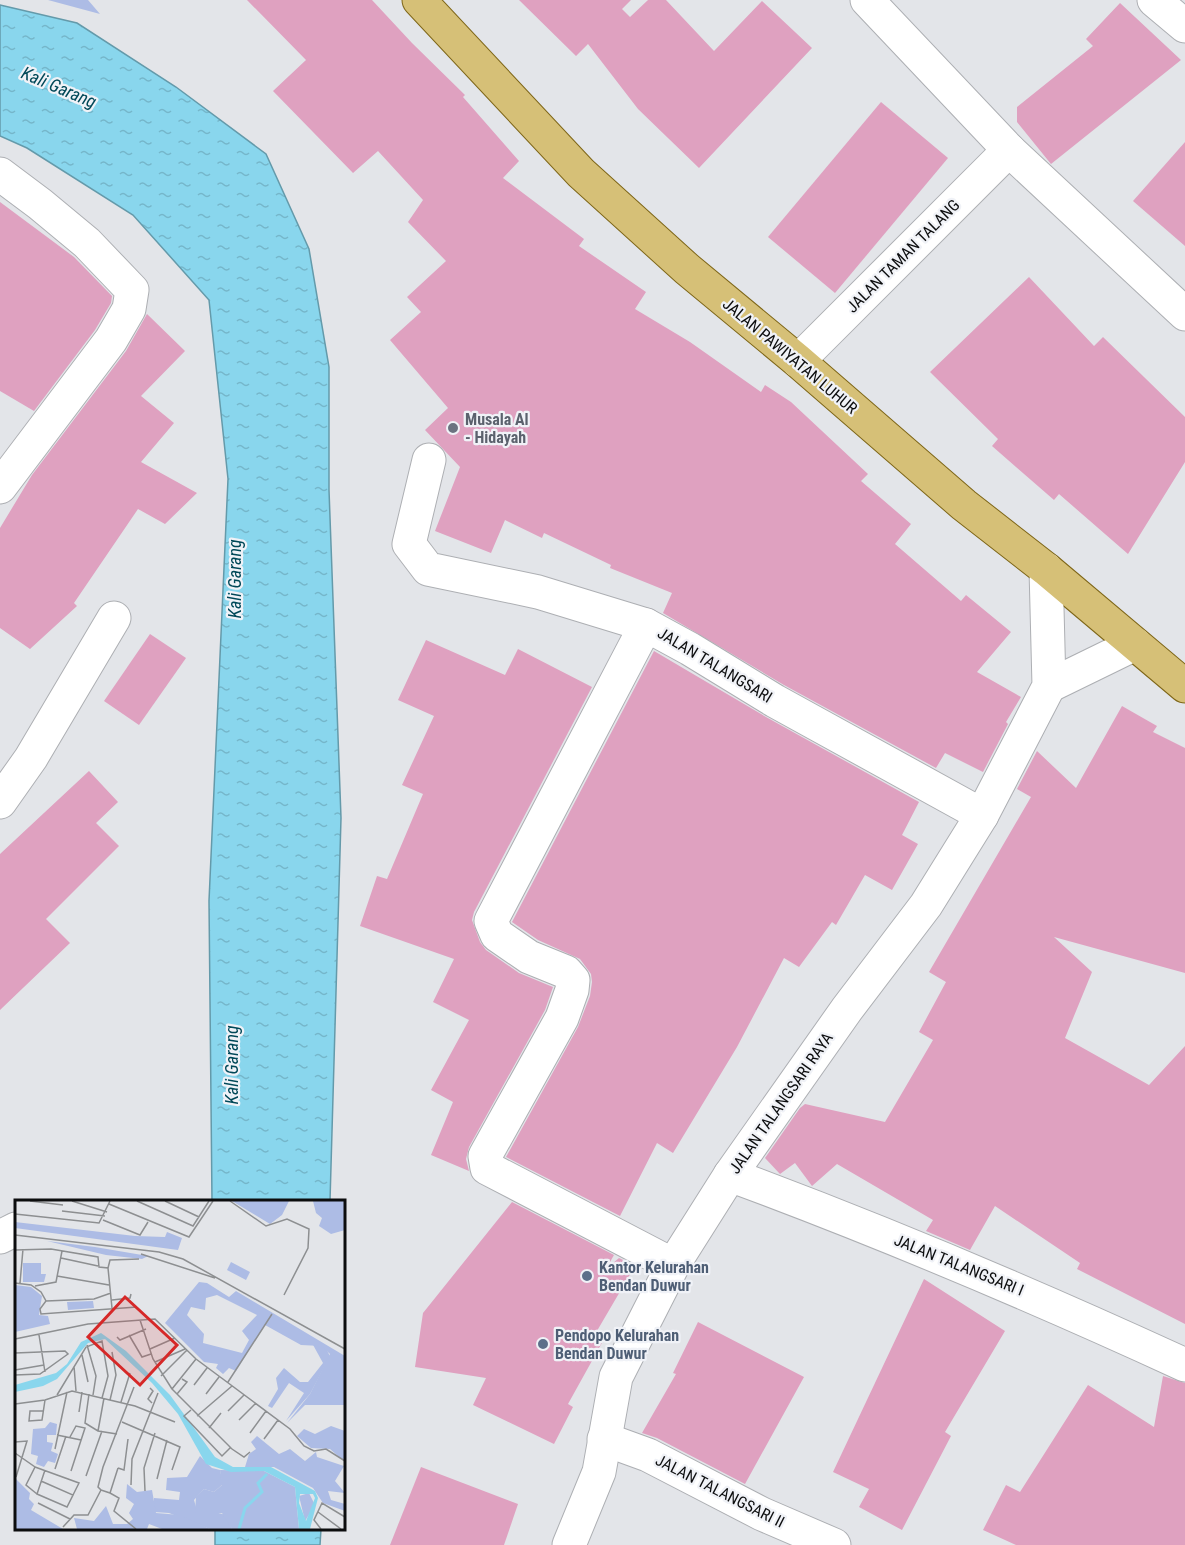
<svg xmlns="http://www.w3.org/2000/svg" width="1185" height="1545" viewBox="0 0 1185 1545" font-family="'Roboto Condensed',sans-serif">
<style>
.green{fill:#adbce5}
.water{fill:url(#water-ripples);stroke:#649aaa;stroke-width:1.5}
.building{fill:#dfa1c0}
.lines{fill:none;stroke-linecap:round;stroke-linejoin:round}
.minor-casing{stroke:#adafb3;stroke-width:35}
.major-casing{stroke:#7e6618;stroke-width:35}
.minor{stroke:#fff;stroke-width:33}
.major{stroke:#d6c077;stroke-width:33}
.worship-dot{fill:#6b7280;stroke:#f0f2f7;stroke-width:2}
.service-dot{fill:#5c6f8a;stroke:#f0f2f7;stroke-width:2}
.labels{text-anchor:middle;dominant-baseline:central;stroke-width:4.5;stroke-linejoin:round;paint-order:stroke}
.street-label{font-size:16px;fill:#0c0d0e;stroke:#f0f2f7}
.worship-label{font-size:16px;font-weight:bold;fill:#5b616d;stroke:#f0f2f7;text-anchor:start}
.service-label{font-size:16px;font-weight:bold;fill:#4e5e75;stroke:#f0f2f7;text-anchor:start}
.water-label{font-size:18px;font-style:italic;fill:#004858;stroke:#f0f2f7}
.inset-river{fill:none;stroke:#89d6ed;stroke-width:3}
.inset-road{fill:none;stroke:#8d8f91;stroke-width:1.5}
.view{fill:#d62828;fill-opacity:0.15;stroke:#d62828;stroke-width:3}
.inset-edge{fill:none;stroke:#0c0d0e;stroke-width:3}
</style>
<defs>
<pattern id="water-ripples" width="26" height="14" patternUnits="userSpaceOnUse" patternTransform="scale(1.5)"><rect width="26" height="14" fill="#89d6ed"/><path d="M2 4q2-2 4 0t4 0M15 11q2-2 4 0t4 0" fill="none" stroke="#75b6ca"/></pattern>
</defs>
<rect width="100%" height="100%" fill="#e3e5e9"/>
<!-- green -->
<polygon class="green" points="48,0 88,0 100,14"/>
<!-- water -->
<g class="water">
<polygon points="0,5 77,23 176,87 266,154 309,249 329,367 329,490 341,818 330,1201 212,1201 209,901 228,479 209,300 133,215 27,148 0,136"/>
<polygon points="215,1529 321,1529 320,1545 215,1545"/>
</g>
<!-- building -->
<g class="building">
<polygon points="247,0 372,0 412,43 465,95 463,97 519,161 503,178 584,239 579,246 646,292 635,309 690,342 761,392 765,385 791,402 868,474 861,481 911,524 895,544 961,601 966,595 1011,632 977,672 1021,697 1006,722 1008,724 983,772 945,753 936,768 784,685 663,613 672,593 610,568 611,565 544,533 542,538 505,520 491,553 435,531 460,467 425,430 448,408 390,340 421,312 407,297 446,261 408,222 423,200 378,151 353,173 273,91 306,60"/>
<polygon points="519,0 631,0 622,9 630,17 648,0 666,0 714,51 762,1 812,48 699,168 638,109 588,44 576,56"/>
<polygon points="1120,3 1181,60 1051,164 1017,122 1017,107 1093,46 1086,39"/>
<polygon points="881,102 948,158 835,293 768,237"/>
<polygon points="1185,142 1185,246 1133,201"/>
<polygon points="0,202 74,257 112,296 111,303 95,330 34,411 0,391"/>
<polygon points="1029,277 1094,346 1103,337 1185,417 1185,462 1128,554 1059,494 1054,500 992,446 998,439 930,372"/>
<polygon points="147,314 185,351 141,396 174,423 141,462 197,493 165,524 138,509 74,603 77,606 30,649 0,628 0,528 32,475 126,351"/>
<polygon points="150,634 186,658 139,725 104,701"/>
<polygon points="426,640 505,675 518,649 592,687 474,912 472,920 480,942 486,950 519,973 553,987 545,1010 469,1147 466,1159 469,1171 431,1155 453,1102 431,1090 469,1020 433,1002 454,959 360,926 377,876 387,879 423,794 402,785 434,716 398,700"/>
<polygon points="654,651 766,717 919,802 902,835 918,844 892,890 865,875 836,925 832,922 799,967 784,958 737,1047 673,1153 657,1143 620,1216 506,1157 578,1027 590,996 592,982 591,974 580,959 538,940 512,922"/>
<polygon points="1122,706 1157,726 1153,732 1185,748 1185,973 1054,937 1092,972 1065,1038 1149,1085 1185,1046 1185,1324 1077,1269 1080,1263 995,1206 970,1250 926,1231 933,1220 837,1164 812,1186 795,1163 780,1174 765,1158 800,1108 805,1104 885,1122 933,1040 919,1032 946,982 929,972 1031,797 1017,789 1037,751 1076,788"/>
<polygon points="89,771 118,802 96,823 119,846 46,919 70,943 0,1010 0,854"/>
<polygon points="512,1202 614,1255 606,1269 619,1258 635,1266 594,1336 603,1341 568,1404 573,1407 554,1444 473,1405 486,1378 415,1367 423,1313"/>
<polygon points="924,1279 1005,1331 945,1432 951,1436 902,1530 859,1507 869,1489 833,1472"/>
<polygon points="698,1322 804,1377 745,1484 657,1438 642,1433 676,1374 673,1373"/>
<polygon points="1163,1376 1185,1383 1185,1545 1016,1545 983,1530 1006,1485 1020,1492 1088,1385 1154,1427"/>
<polygon points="421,1467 518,1504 504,1545 390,1545"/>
</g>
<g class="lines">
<defs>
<g id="minor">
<polyline points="867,0 1009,150 1185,314"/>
<polyline points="1154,0 1185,26"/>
<polyline points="0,174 40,204 87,243 132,290 129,309 111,340 0,487"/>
<polyline points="798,361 1009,150"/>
<polyline points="429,460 409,544 428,569 538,592 646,625 690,649 775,701 982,815"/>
<polyline points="646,625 491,921 497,935 529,957 566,972 573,980 572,990 562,1018 485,1156 487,1168 673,1265"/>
<polyline points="1049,686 1135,644"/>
<polyline points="0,802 31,758 114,618"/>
<path d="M730 1175C884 1232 1035 1296 1185 1365"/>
<polyline points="0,1237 16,1229"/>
<polyline points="604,1439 648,1455 762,1514 834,1545"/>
<polyline points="569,1545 599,1472 616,1377 673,1265 730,1175 847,1009 926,905 982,815 1049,686 1046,569"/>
</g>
<polyline id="major" points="419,0 581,173 687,269 798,361 964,505 1046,569 1185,686"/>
</defs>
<!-- minor casing -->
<use href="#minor" class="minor-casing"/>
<!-- major casing -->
<use href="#major" class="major-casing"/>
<!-- minor -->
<use href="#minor" class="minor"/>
<!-- major -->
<use href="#major" class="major"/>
</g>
<!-- markers -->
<circle class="worship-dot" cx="453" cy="428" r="6"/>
<g class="service-dot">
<circle cx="587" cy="1276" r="6"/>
<circle cx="543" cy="1344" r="6"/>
</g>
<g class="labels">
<!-- street labels -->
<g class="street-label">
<text transform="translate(903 256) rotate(-45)">JALAN TAMAN TALANG</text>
<text transform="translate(790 356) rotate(40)">JALAN PAWIYATAN LUHUR</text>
<text transform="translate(715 665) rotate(31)">JALAN TALANGSARI</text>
<text transform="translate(781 1103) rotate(-55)">JALAN TALANGSARI RAYA</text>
<text transform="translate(959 1265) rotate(22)">JALAN TALANGSARI I</text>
<text transform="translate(720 1491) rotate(27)">JALAN TALANGSARI II</text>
</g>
<!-- worship labels -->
<g class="worship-label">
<text x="465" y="419">Musala Al<tspan x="465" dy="18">- Hidayah</tspan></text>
</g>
<!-- service labels -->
<g class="service-label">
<text x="599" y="1267">Kantor Kelurahan<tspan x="599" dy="18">Bendan Duwur</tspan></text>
<text x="555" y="1335">Pendopo Kelurahan<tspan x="555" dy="18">Bendan Duwur</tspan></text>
</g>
<!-- water labels -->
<g class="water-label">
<text transform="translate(59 87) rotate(23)">Kali Garang</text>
<text transform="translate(234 579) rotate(-90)">Kali Garang</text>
<text transform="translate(231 1065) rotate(-90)">Kali Garang</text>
</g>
</g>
<!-- overview -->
<g transform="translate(15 1200)">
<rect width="330" height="330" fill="#e3e5e9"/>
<path d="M0 22 120 36 150 37 152 32 167 38 163 50 0 28ZM32 41 80 47 133 56 127 59 91 55ZM216 62 235 72 231 80 212 70ZM78 101 79 108 53 110 52 102ZM297 143 310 147 315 156 295 194 271 221 289 193 274 183 257 208 253 206 263 189 261 178 269 168 285 182H293L308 163ZM35 222 42 224 41 235H32V242L38 243 36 251 43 254 40 263 33 261 29 267 21 264 23 256 16 254 18 229 30 228ZM185 256 197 268 205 270 208 284 199 292 189 289 179 300 181 307 211 315 217 329H195L154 313 139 312V298L164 300 165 292 151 290 152 278 172 277ZM294 293 300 305 290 321 284 296Z" fill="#adbce5"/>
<path d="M217 1H274L267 15 255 24ZM298 1H330V30L316 34 304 26 307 18 301 13ZM184 82 192 83 214 97 221 91 330 156V205H290L272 223 295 194 315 154 306 146 286 145 250 125 221 171 214 168 208 174 201 168 203 164 189 162 150 123ZM202 95 242 115 227 131 234 140 227 153 188 143 189 134 172 115 176 107 190 110 191 98ZM0 85 16 87 27 96 24 115 33 116 35 124 0 132ZM316 226 330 231V262L315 249 296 248 282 236 289 229 300 234ZM242 236 264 254 275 249 290 261 301 252 302 257 329 266 320 281 330 293 313 291 316 300 330 304V311L308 303 298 288 259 267H230L234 254 241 249 236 242ZM205 270 249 271 280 287 284 329H217L207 313H180L181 297 189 289 199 292 207 285ZM0 278 15 293 14 299 19 304 16 310 48 329H0ZM112 284 122 292 137 290 141 313 165 315 195 329H147L134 324 132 329H62L59 318 79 321 91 306 98 324H112L118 319 114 313 119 304 111 298Z" fill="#adbce5" fill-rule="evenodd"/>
<path d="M8 63H26V74H31L29 82H8Z" fill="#adbce5"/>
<path d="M86 133 111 151 155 195 200 257 218 267H256L300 291 303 298 295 329H284L280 287 249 271 216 272 191 264 163 214 137 183 90 139 73 143 42 179 28 186 0 192V185L41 173 52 164 66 142ZM285 294H298L300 298 291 321 284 303Z" fill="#89d6ed" fill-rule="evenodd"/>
<path class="inset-river" d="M224 329 230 308 247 292 243 283 252 274"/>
<path class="inset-road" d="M15 1 48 5M57 1 92 12M122 1 178 26 194 1M150 1 184 17M215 1 251 26 272 19 294 29 293 48 269 95M94 4 174 37 198 1M47 11 90 16M0 14 84 23 95 1M88 20 125 35 133 22M0 35 144 52 168 59 330 149M0 50 36 49 83 57 84 67 93 68 97 108M126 54 200 78M46 58 83 66M93 68 95 60 124 59M42 76 94 85M0 83 16 85 26 92 31 101 25 109 26 114 122 107M5 83 8 49M20 86 41 82 47 51M97 100 115 98 116 94M31 101 79 99 96 93M125 120 138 159 157 189M24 135 30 172M114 135 127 157 136 154M102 137 105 140 131 129M0 139 73 124 140 119 181 159 275 229 289 246 299 251 311 249 330 261M72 145 81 176 78 195M135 149 160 138M0 153 50 151 53 154 25 174 0 175M67 155 73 182M181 159 157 189 217 249 229 257 235 252M140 162 170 149M59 166 61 191M0 170 29 165M146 176 172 150M213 182 257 114M179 185 192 168M135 188 138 191 133 199 137 203M74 194 70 223 83 231 102 234M162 194 172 182 167 179M191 194 204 177M42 195 71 147 87 141 93 176 87 198M95 200 101 175 97 152M106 202 115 173M0 204 30 200 57 191 120 206 160 222M176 210 169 216 207 256 216 247M28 211H15L14 221 27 220 30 200M213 211 229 195M64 212 67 192M182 216 217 186M224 220 241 203M107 222 165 247 157 270M194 228 206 213M83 231 89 198M235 233 251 211M42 235 66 240M55 237 61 226 70 228 56 271M249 239 263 220M0 242 12 241 1 277M40 249 52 192M0 253 20 267 11 285 22 294M20 267 64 283 58 295M103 268 109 270 113 239M40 269 51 236M71 276 87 231M142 279 152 240M26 281 58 295 52 307 22 294 30 270M116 285 117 259 143 193M86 290 95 293 103 268M130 291 129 268 140 233M95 293 104 298 99 311 121 329M23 303 55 319M303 312 326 329M48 327 59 315H73L86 290 83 287 88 267 119 187M306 329 299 320 307 303 330 317"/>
<path class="view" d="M110 97 162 145 125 185 73 137Z"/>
<rect width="330" height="330" class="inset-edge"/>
</g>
</svg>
